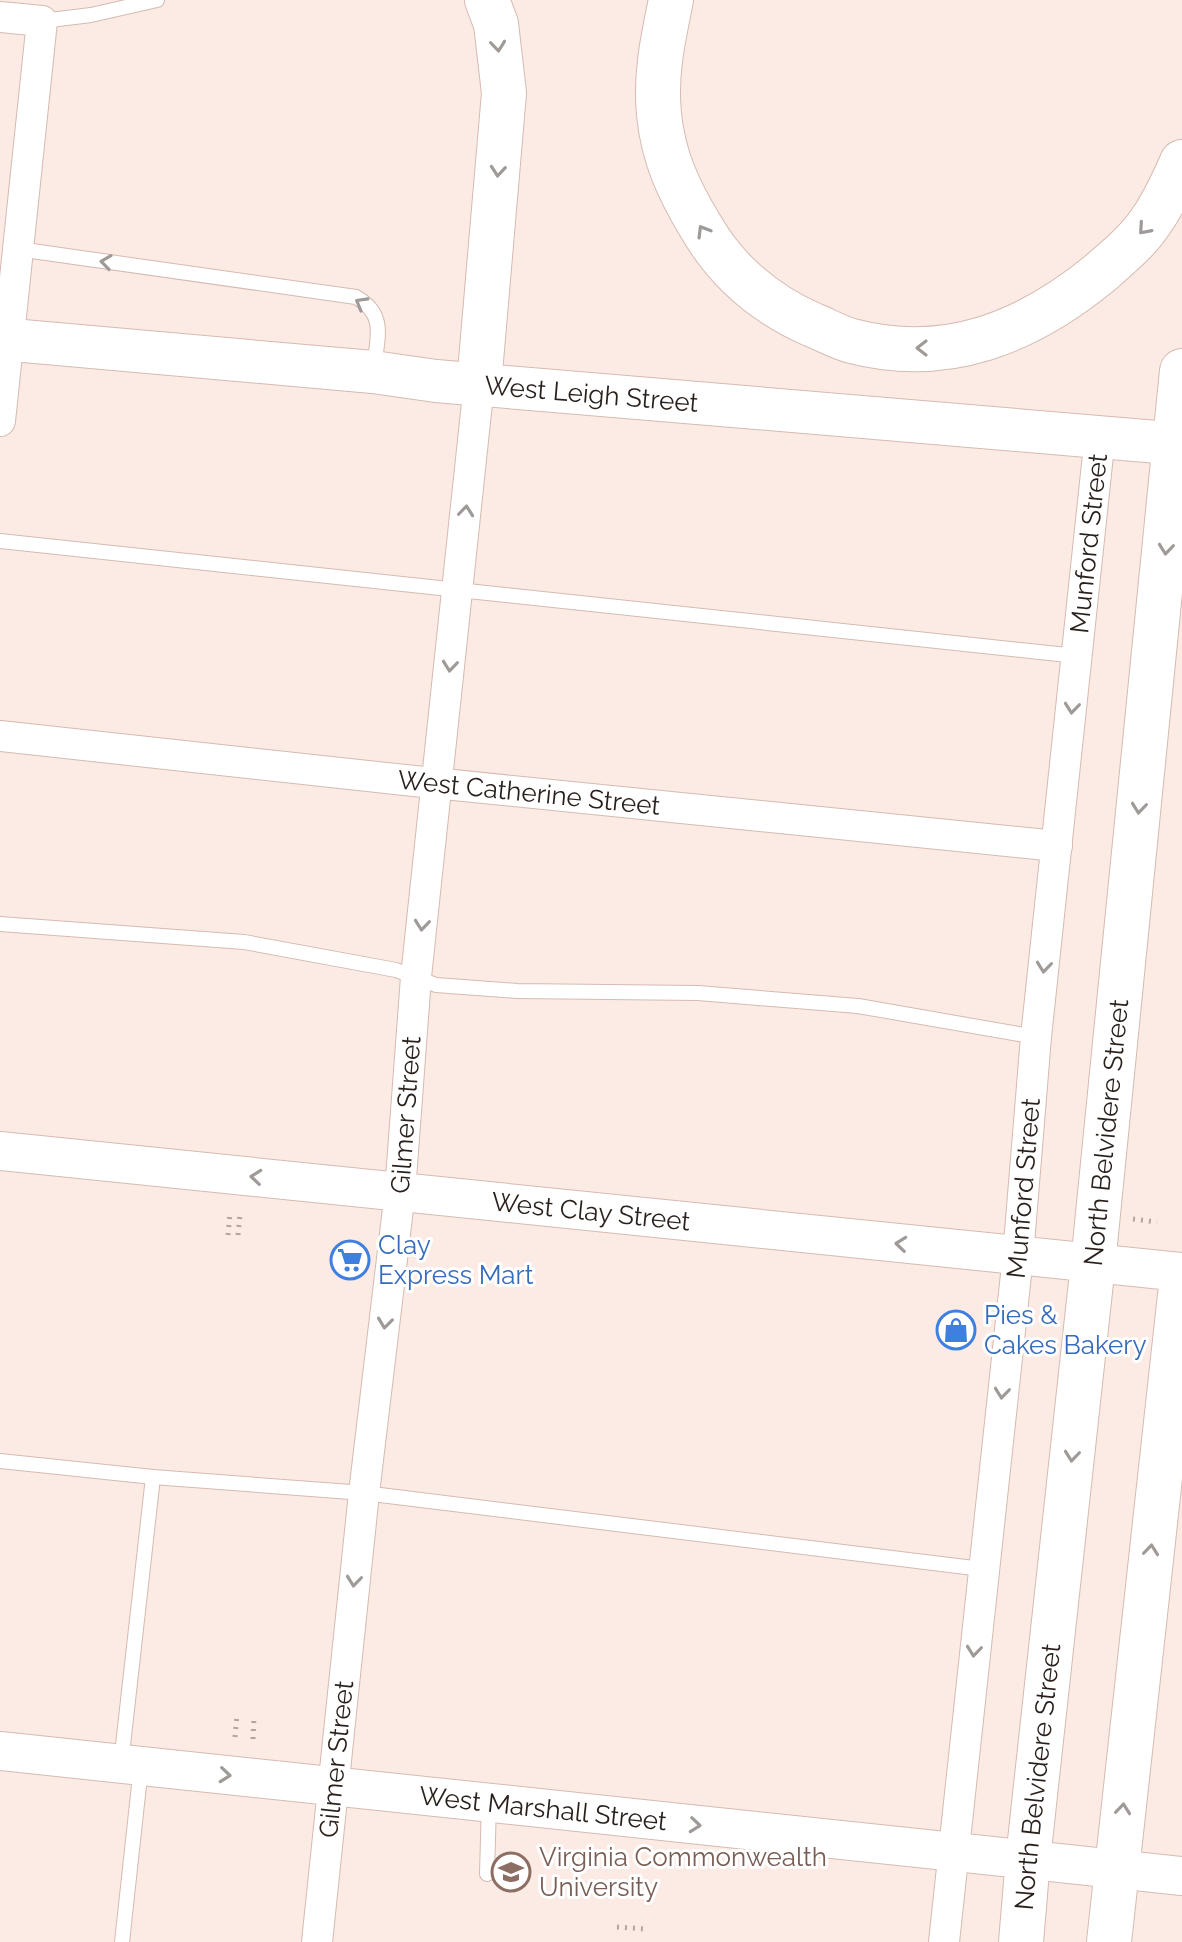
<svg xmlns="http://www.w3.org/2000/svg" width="1182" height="1942" viewBox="0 0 1182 1942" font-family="Raleway,sans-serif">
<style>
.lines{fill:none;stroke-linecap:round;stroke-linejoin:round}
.service-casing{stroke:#d5bbb1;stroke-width:16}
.minor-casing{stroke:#d5bbb1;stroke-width:32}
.tertiary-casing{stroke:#d5bbb1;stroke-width:40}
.secondary-casing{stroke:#d5bbb1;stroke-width:44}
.primary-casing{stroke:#d5bbb1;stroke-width:46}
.motorway-casing{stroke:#d5bbb1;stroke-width:46}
.path{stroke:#b2a59f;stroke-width:5;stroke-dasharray:2 6;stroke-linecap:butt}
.service{stroke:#fff;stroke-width:14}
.minor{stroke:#fff;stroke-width:30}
.tertiary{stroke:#fff;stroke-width:38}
.secondary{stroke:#fff;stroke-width:42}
.primary{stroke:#fff;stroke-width:44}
.motorway{stroke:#fff;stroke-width:44}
.oneway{stroke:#9f9a98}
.labels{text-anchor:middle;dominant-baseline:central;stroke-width:6;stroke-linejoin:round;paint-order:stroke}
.street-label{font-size:26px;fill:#291f1b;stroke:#fff}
.shop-label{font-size:26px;fill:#366cbe;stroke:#fff;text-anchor:start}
.education-label{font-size:26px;fill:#785e54;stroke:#fff;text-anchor:start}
</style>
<rect width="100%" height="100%" fill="#fbebe4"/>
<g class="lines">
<defs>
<g id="service">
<polyline points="42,21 91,15 157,0"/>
<path d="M18 249 356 297C387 315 377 337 374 368"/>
<polyline points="0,541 1077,656"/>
<polyline points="0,924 244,942 396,970 436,985 517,991 698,993 858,1006 1036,1037"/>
<polyline points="0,1461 153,1477 364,1493 982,1569"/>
<polyline points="121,1763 153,1477"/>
<polyline points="487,1874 489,1803"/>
<polyline points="122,1942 141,1767"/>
</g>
<g id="minor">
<polyline points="0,17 42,21 0,421"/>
<path id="s1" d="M0 736 414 781 1057 846"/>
<path id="s2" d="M317 1942 364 1493 400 1192 416 977 479 384"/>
<path id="s3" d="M944 1942 1018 1256 1036 1037 1100 436"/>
</g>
<g id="tertiary">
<path id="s4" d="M0 1151 1182 1272"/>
<path id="s5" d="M0 1751 1182 1876"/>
</g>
<g id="secondary">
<path id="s6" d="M0 339 373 372 436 381 1182 444"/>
</g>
<g id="primary">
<path id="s7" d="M1021 1942 1028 1859 1093 1264 1182 371"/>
<polyline points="1109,1942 1182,1277"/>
</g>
<g id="motorway">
<path d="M671 0C663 39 655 74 659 114 663 157 679 191 701 227 727 272 765 304 813 325 826 330 839 338 852 341 947 366 1028 332 1100 273 1117 258 1139 240 1151 221 1164 203 1173 182 1182 162"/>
<polyline points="479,384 504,93 496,24 487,0"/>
</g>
</defs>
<!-- service casing -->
<use href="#service" class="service-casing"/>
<!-- minor casing -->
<use href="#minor" class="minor-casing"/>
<!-- tertiary casing -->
<use href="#tertiary" class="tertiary-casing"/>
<!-- secondary casing -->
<use href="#secondary" class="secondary-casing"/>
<!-- primary casing -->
<use href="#primary" class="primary-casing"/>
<!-- motorway casing -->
<use href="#motorway" class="motorway-casing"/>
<!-- path -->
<g class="path">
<polyline points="1133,1219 1157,1222"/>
<polyline points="228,1235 230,1213"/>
<polyline points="238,1235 240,1214"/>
<polyline points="235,1737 237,1715"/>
<polyline points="253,1739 254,1717"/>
<polyline points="617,1927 646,1929"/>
</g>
<!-- service -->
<use href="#service" class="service"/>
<!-- minor -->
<use href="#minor" class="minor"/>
<!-- tertiary -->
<use href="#tertiary" class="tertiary"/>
<!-- secondary -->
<use href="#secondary" class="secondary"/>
<!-- primary -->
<use href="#primary" class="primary"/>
<!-- motorway -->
<use href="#motorway" class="motorway"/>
</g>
<!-- one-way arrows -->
<defs><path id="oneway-chevron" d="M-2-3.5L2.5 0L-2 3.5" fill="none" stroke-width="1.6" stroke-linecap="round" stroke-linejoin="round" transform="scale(2)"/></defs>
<g class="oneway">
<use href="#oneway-chevron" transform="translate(498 46) rotate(84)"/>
<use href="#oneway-chevron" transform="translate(498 171) rotate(95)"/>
<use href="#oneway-chevron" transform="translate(1144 229) rotate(131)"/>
<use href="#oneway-chevron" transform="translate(703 231) rotate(-121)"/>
<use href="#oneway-chevron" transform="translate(106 262) rotate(-172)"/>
<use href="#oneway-chevron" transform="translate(361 303) rotate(-150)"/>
<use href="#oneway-chevron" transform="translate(922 348) rotate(180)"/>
<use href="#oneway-chevron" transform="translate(466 511) rotate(-84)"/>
<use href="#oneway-chevron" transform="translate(1166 549) rotate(96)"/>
<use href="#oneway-chevron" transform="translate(450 666) rotate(96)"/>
<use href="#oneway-chevron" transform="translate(1072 708) rotate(96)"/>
<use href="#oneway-chevron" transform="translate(1139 808) rotate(96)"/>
<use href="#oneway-chevron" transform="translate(422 925) rotate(96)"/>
<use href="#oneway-chevron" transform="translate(1044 967) rotate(96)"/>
<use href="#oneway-chevron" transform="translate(256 1177) rotate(-174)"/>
<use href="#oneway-chevron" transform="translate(901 1244) rotate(-174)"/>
<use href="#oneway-chevron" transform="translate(385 1323) rotate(97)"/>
<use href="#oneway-chevron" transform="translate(1002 1393) rotate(96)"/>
<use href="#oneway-chevron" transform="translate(1072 1456) rotate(96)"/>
<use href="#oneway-chevron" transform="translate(1151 1550) rotate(-84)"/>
<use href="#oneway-chevron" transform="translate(354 1581) rotate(96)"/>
<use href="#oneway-chevron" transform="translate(974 1651) rotate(96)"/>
<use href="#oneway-chevron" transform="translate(225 1775) rotate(6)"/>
<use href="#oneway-chevron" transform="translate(1123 1809) rotate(-84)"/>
<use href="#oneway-chevron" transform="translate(695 1825) rotate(6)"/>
</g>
<!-- icons -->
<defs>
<symbol id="supermarket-ring" viewBox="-11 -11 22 22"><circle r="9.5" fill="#fff" stroke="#3f7fe0" stroke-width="1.5"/><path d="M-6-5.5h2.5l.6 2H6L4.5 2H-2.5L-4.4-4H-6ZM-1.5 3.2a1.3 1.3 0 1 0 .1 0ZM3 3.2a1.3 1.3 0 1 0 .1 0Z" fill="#3f7fe0"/></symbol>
<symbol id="shop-ring" viewBox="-11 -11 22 22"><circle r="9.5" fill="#fff" stroke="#3f7fe0" stroke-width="1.5"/><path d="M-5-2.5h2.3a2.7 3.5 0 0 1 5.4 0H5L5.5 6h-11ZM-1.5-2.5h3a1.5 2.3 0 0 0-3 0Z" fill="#3f7fe0"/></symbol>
<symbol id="university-ring" viewBox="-11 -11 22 22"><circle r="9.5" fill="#fff" stroke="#8d6e63" stroke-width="1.5"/><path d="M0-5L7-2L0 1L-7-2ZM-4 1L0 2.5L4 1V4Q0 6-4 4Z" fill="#8d6e63"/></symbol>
</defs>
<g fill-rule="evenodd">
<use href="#supermarket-ring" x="328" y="1238" width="44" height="44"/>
<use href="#shop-ring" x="934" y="1308" width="44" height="44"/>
<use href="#university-ring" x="489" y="1850" width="44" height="44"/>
</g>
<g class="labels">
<!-- street labels -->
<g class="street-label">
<text stroke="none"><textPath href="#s6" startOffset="594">West Leigh Street</textPath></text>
<text stroke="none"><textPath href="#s3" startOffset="1406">Munford Street</textPath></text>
<text stroke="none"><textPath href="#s1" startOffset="532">West Catherine Street</textPath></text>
<text stroke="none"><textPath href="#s2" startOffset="832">Gilmer Street</textPath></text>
<text stroke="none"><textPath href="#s7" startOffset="814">North Belvidere Street</textPath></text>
<text stroke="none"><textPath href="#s3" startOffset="758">Munford Street</textPath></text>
<text stroke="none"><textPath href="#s4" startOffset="594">West Clay Street</textPath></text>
<text stroke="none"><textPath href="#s2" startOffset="184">Gilmer Street</textPath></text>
<text stroke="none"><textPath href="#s7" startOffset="166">North Belvidere Street</textPath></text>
<text stroke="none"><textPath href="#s5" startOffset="546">West Marshall Street</textPath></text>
</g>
<!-- shop labels -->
<g class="shop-label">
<text x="378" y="1245">Clay<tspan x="378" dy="30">Express Mart</tspan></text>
<text x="984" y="1315">Pies &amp;<tspan x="984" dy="30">Cakes Bakery</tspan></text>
</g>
<!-- education labels -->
<g class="education-label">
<text x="539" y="1857">Virginia Commonwealth<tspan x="539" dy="30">University</tspan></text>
</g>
</g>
</svg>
